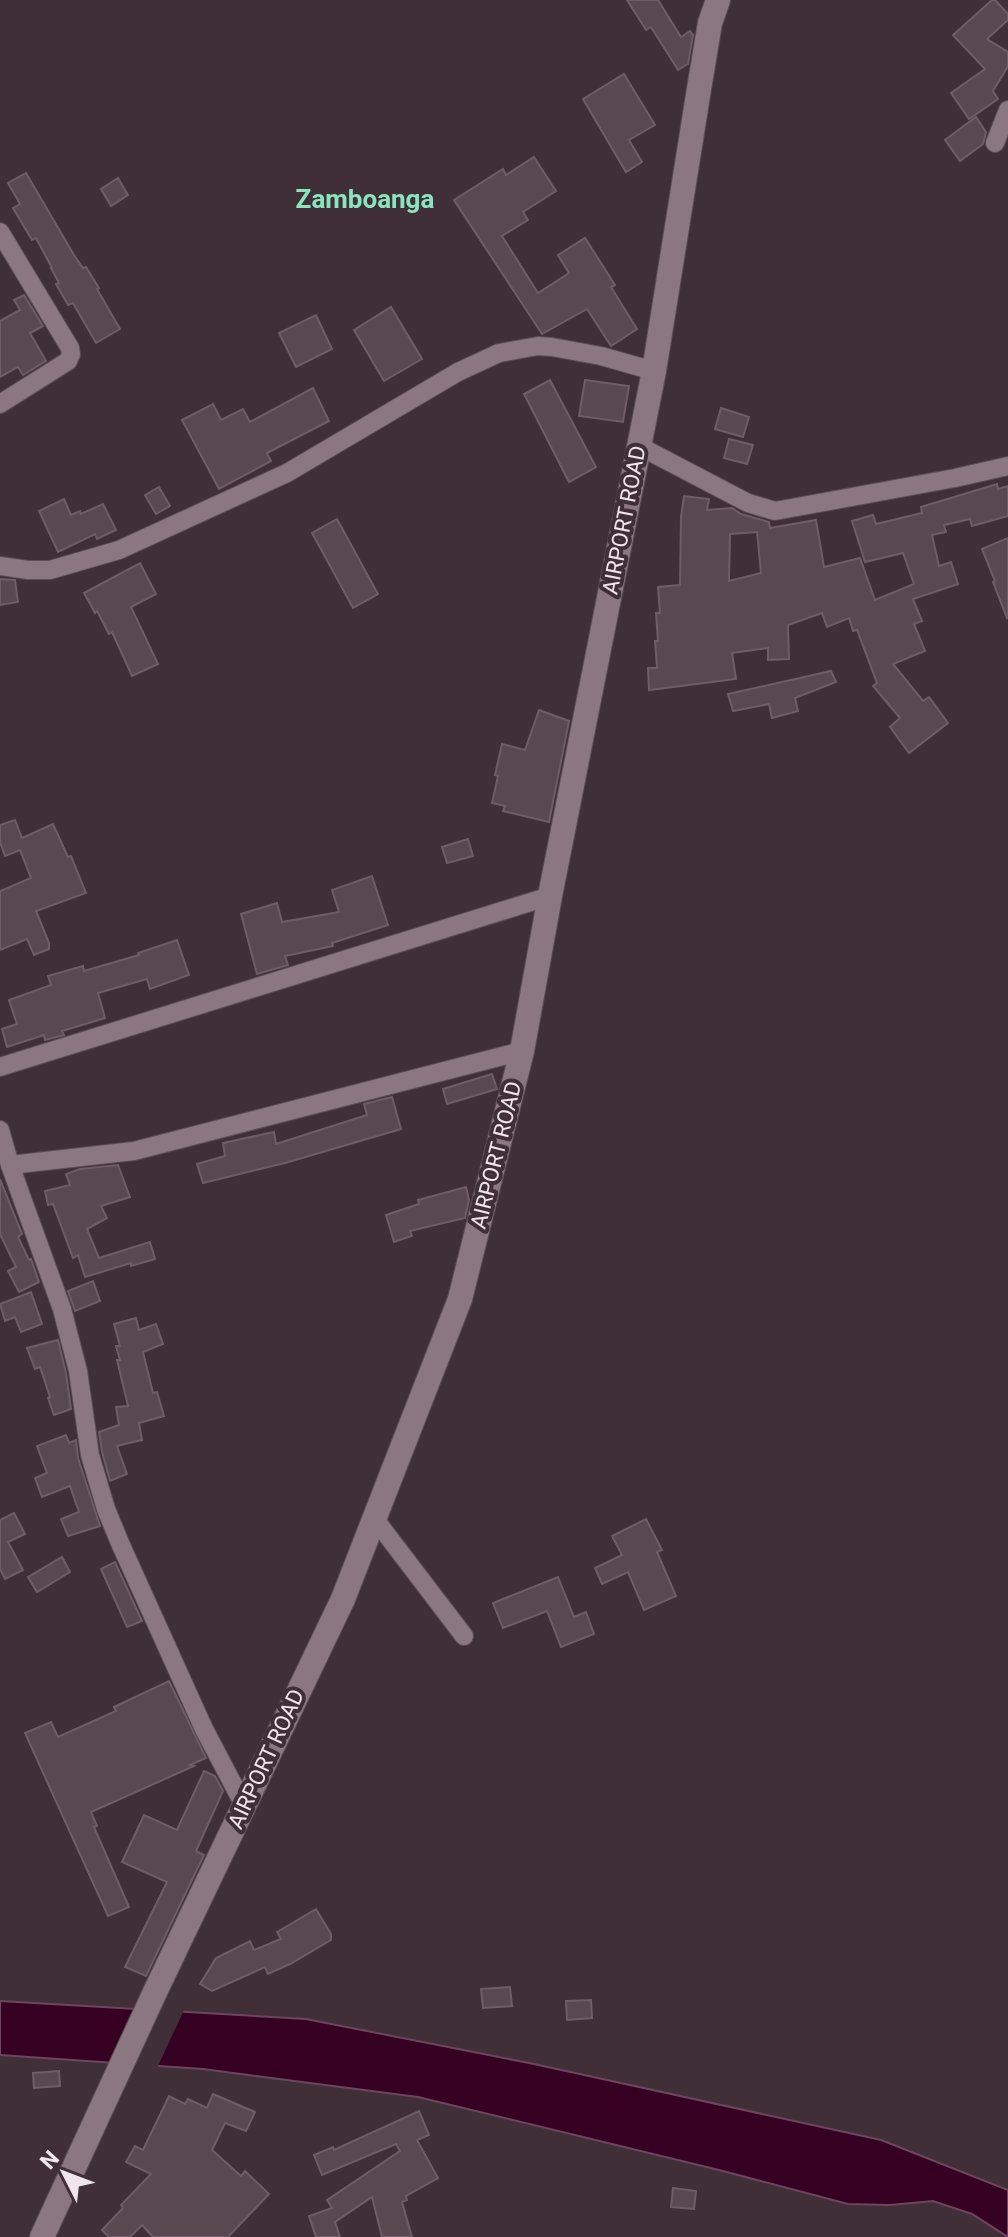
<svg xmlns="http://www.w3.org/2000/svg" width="1008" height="2237" viewBox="0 0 1008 2237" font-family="Roboto,sans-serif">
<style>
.water{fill:#350022;stroke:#6d455e;stroke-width:2}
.pier{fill:#402f37}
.building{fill:#5a4851;stroke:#6f5c66;stroke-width:2;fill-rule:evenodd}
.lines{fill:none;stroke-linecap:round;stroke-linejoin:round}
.minor-casing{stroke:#5b4d54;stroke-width:20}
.secondary-casing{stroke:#5b4d54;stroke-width:26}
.minor{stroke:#8a7780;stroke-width:18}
.secondary{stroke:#8a7780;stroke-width:24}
.labels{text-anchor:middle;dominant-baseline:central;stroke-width:8;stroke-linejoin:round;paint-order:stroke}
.street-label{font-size:22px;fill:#f0e5ea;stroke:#402f37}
.quarter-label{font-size:26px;font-weight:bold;fill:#8ae4c0;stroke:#402f37}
</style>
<rect width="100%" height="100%" fill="#402f37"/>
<!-- water -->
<polygon class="water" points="0,2001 306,2019 534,2064 881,2140 1008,2190 1008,2237 972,2214 933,2201 890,2205 848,2204 719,2170 418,2097 203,2069 0,2055"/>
<!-- pier -->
<polygon class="pier" points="135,2005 185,2008 156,2070 107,2067"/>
<!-- building -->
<g class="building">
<polygon points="627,0 658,0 681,37 690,31 693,35 688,64 678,70 651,27 646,30"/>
<polygon points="992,0 995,0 1008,14 1008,20 987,39 1008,52 1008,66 993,91 998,99 969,119 951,93 985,69 953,35"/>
<polygon points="624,74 655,125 629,140 642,162 626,172 583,99"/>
<polygon points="976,117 986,132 983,144 960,161 945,140"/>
<polygon points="534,157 556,191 523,212 528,220 502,236 538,293 569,273 558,255 585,238 615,285 611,287 637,329 611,346 587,309 542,334 454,200 503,169 506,175"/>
<polygon points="26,173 74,255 83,268 86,267 99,288 97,289 120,329 96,343 73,303 68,305 56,284 59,283 51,268 52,268 36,238 32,240 13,208 20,204 8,183"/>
<polygon points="118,178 128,195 111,206 101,189"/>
<polygon points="24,295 43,326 30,333 46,361 23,375 18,367 0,377 0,321 20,310 14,300"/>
<polygon points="391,307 422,359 384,381 354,330"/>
<polygon points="316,315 332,349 296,367 279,333"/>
<polygon points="550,380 596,467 569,482 524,394"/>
<polygon points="585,380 629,386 623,422 579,416"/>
<polygon points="313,388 329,421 267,453 271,461 219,489 182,420 213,404 221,420 243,409 250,422"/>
<polygon points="721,408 749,417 743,437 715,429"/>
<polygon points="729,439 753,445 747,464 724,458"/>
<path d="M997 484 998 489 1008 486V516L972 526 970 519 944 525 946 532 932 535 939 566 951 562 958 584 913 599 922 621 914 624 925 651 893 664 923 701 929 697 948 723 909 753 890 727 900 718 873 686 877 683 857 630 853 631 849 618 827 627 822 613 788 625 789 659 768 660V648L732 653 736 679 649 690 648 668H657L655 641H658L656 613H660L658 587 680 585 681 517 684 496 709 499 707 510 732 508 741 514 769 522 770 528 816 520 824 567 860 558 875 600 914 584 903 553 865 562 852 521 873 515 876 524 922 513 921 507ZM757 532 761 573 729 581 730 534Z"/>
<polygon points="159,487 170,506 156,514 145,495"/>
<polygon points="64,499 71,515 80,511 81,514 103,504 116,530 97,539 95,534 58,552 39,511"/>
<polygon points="337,519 378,594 353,608 312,533"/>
<polygon points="1008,538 1008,617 1007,618 993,582 995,581 982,549"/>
<polygon points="140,563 156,594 131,607 158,664 132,676 112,632 109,634 97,611 95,613 84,593"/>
<polygon points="0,579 15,580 18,602 0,605"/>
<polygon points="831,671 836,682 795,698 798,711 772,718 769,704 733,711 728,694"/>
<polygon points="539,710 569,721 549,822 503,811 505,806 492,803 498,776 495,775 502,744 525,750"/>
<polygon points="15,820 22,838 53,824 68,857 71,856 86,893 36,911 49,943 49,949 34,955 27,939 0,950 0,891 31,878 20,850 5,856 0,842 0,825"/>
<polygon points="468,839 473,856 447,863 442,847"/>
<polygon points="372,876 388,925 332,943 333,946 285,956 288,965 257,974 241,914 277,903 282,922 339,912 332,890"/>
<polygon points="177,940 189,975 150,989 147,979 98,993 105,1018 62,1031 64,1035 45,1040 44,1035 7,1047 2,1029 17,1024 9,1000 51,985 48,976 83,966 84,971 139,955 138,953"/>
<polygon points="492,1074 497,1089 447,1104 443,1089"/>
<polygon points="392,1097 401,1129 285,1163 203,1183 197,1164 225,1156 223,1143 274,1132 276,1144 367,1115 364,1104"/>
<polygon points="118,1165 130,1197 101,1206 107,1218 87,1229 99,1258 150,1242 155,1259 131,1266 131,1263 85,1277 78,1255 73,1258 53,1204 48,1205 45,1191 70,1185 66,1174 80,1169"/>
<polygon points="0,1179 22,1234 18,1237 29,1260 31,1259 39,1282 19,1292 8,1271 16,1267 0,1234"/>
<polygon points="466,1187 469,1200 465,1218 410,1231 412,1236 394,1242 386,1215 419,1204 418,1200"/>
<polygon points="93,1281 100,1301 75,1311 68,1291"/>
<polygon points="31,1292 42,1324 21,1332 15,1317 5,1321 0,1304"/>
<polygon points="136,1318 139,1330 156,1324 163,1344 143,1352 153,1393 157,1392 164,1416 139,1423 142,1440 117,1446 127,1474 110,1481 102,1452 99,1432 119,1425 116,1407 128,1406 117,1360 120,1360 116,1346 120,1346 114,1324"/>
<polygon points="58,1340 66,1373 71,1409 54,1415 48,1398 50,1397 40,1367 35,1369 27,1348"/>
<polygon points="66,1435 69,1443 76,1440 78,1458 100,1526 68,1536 61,1519 79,1512 70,1486 42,1497 35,1478 47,1473 37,1446"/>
<polygon points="14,1513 25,1534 8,1542 23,1570 5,1579 0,1569 0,1520"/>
<polygon points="646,1519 662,1550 657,1552 676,1596 644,1610 628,1572 602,1584 595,1568 622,1555 612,1536"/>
<polygon points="62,1557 70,1572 37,1592 28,1577"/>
<polygon points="115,1562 142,1621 127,1627 101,1569"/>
<polygon points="558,1577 574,1617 586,1612 594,1634 561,1647 547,1611 503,1628 493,1603"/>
<polygon points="169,1681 206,1758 190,1765 194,1766 91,1812 97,1826 94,1827 129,1907 108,1916 25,1733 51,1722 58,1737 116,1711 114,1707"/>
<polygon points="204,1771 215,1776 223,1791 196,1851 204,1855 146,1976 125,1967 167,1882 122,1862 144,1815 177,1830"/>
<polygon points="316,1909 331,1934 331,1940 290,1964 268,1974 265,1967 212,1991 200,1984 216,1958 250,1941 254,1950 281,1939 277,1932"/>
<polygon points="510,1987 512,2006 483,2008 481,1989"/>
<polygon points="591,2000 592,2018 567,2020 566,2001"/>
<polygon points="59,2071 60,2086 34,2088 33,2073"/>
<polygon points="213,2094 255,2112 246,2131 225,2123 212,2150 241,2176 245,2171 269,2194 228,2237 153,2237 142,2225 130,2237 109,2237 102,2230 123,2208 121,2205 151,2174 126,2162 135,2146 143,2150 169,2096 185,2104 188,2099 207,2108"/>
<polygon points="419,2111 429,2135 417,2140 438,2178 406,2196 407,2200 402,2202 412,2237 382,2237 372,2197 335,2222 340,2237 316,2237 309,2216 332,2208 327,2200 400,2151 396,2144 322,2175 314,2155 333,2147 334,2150"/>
<polygon points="673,2188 696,2191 694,2209 671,2207"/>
</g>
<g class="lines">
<defs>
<g id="minor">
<polyline points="995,143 1008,110"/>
<polyline points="0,232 70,348 71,354 68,361 0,404"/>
<polyline points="639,446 748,503 775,511 955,478 1008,466"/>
<polyline points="0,566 28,570 50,570 119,550 287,473 458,372 499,353 538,346 552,347 601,356 654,371"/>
<polyline points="0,1067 550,896"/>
<polyline points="0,1130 10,1165 62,1309 78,1371 90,1455 106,1509 120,1543 204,1729 244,1805"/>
<polyline points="10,1165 134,1151 522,1051"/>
<polyline points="374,1518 464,1636"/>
</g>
<polyline id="secondary" points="42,2237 155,1992 343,1599 460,1299 522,1051 550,896 654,371 699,89 710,23 718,0"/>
</defs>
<!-- minor casing -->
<use href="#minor" class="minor-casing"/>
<!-- secondary casing -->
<use href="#secondary" class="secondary-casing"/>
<!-- minor -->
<use href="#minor" class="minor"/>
<!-- secondary -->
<use href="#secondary" class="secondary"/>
</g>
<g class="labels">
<!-- street labels -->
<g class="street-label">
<text transform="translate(624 520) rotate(-79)">AIRPORT ROAD</text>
<text transform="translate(496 1155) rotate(-76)">AIRPORT ROAD</text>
<text transform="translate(266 1759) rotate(-65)">AIRPORT ROAD</text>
</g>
<!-- quarter labels -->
<g class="quarter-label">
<text x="365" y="199">Zamboanga</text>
</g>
</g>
<!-- north arrow -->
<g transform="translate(64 2173) rotate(312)" stroke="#402f37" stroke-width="6" paint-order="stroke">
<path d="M0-6L14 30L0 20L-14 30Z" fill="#f0e5ea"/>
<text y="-12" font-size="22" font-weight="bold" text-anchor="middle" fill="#f0e5ea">N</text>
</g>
</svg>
